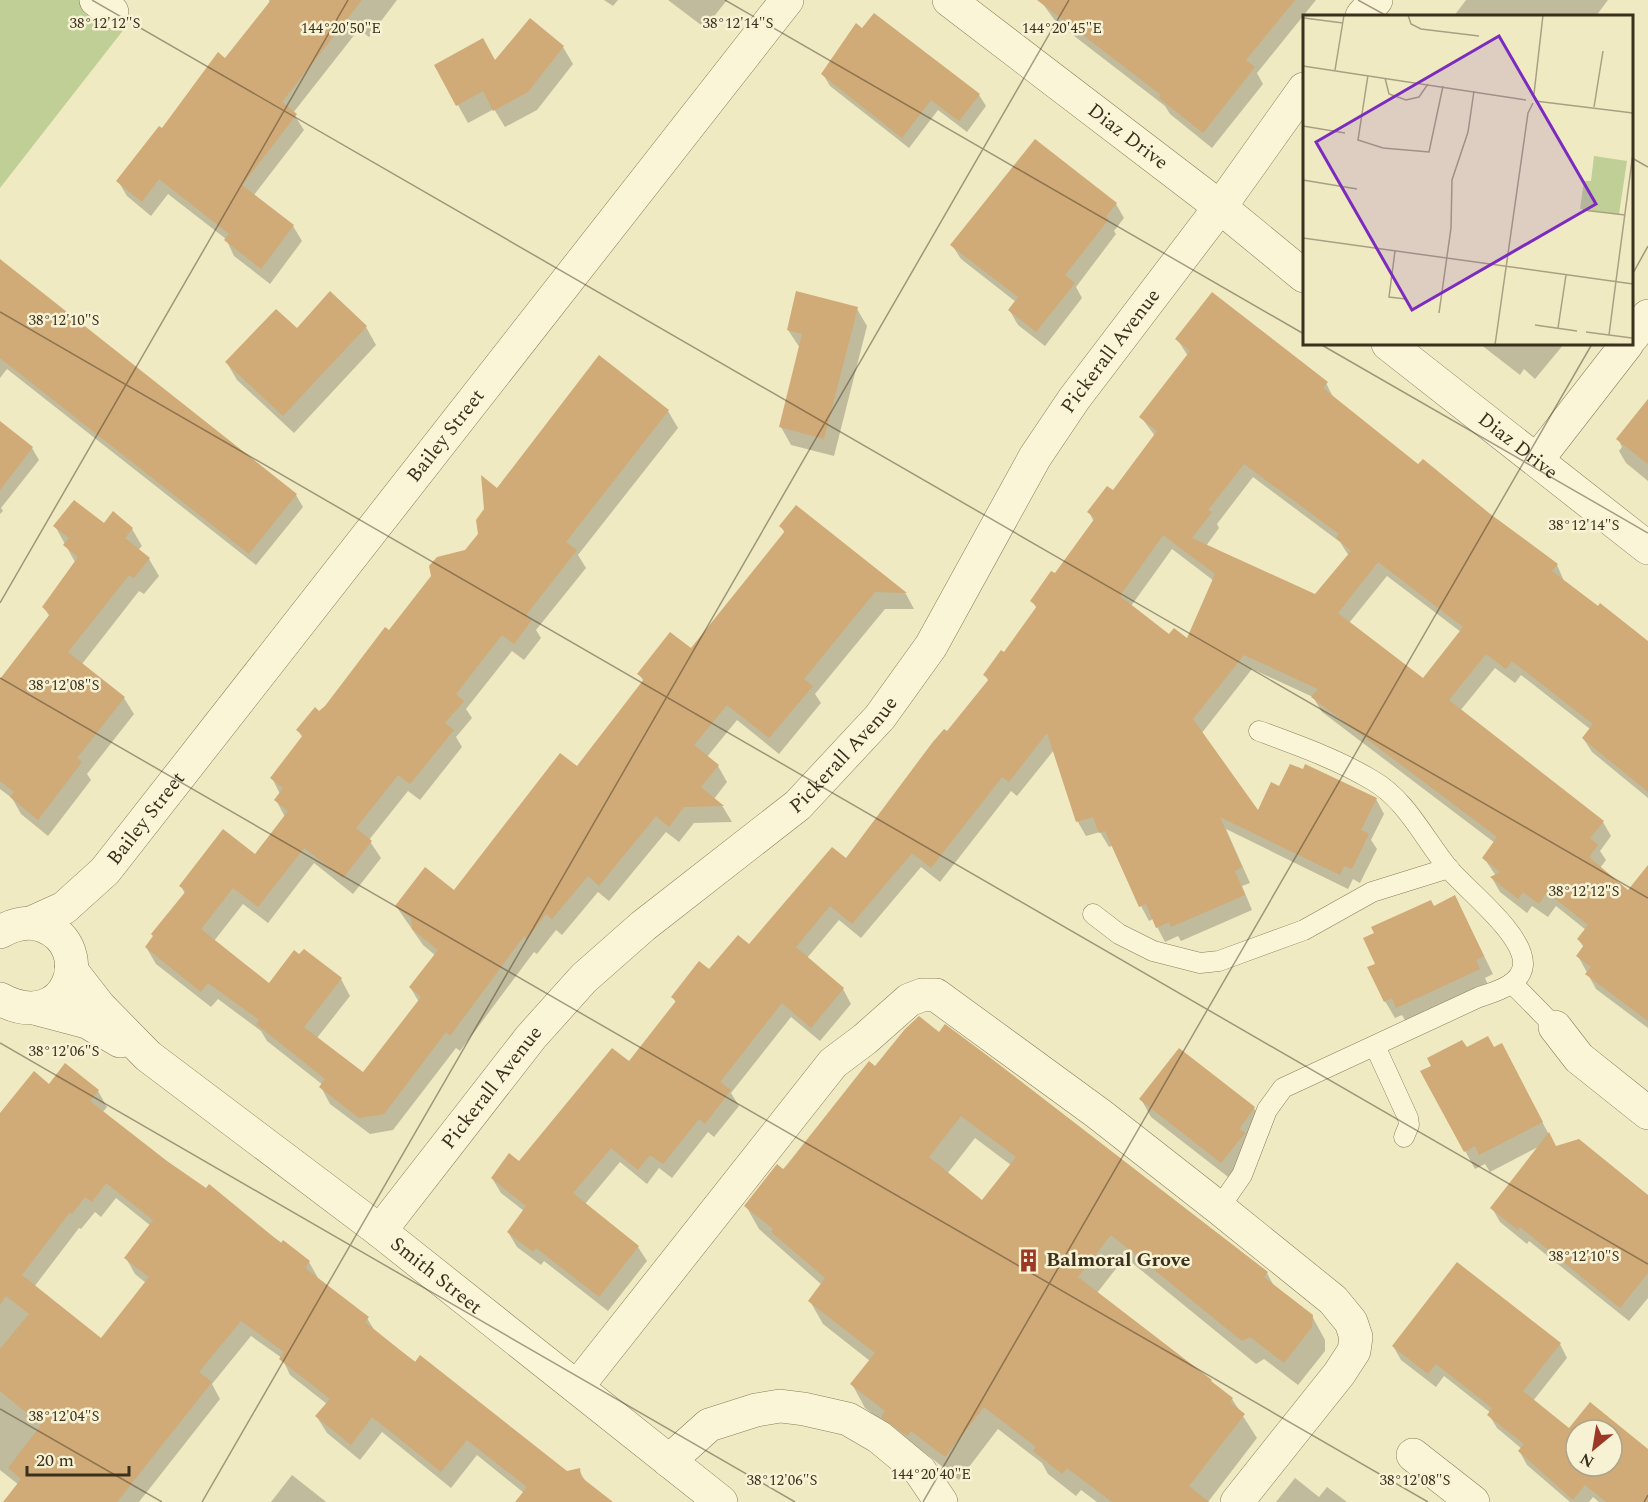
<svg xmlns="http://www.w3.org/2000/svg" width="1648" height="1502" viewBox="0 0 1648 1502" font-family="Spectral,serif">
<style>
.green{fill:#bfcf96}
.shadow{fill:#0003;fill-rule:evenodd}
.building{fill:#d0aa77;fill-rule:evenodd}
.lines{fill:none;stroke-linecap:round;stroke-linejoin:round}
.service-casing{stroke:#8b7c59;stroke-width:21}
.minor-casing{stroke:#8b7c59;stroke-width:34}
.service{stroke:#faf5d7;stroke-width:20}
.minor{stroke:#faf5d7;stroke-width:33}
.ticks{fill:none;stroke:#3b301e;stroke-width:1.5;stroke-opacity:0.45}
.labels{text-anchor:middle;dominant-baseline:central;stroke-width:5;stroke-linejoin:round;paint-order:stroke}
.street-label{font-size:20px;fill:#3b301e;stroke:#f7f2d3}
.poi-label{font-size:20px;font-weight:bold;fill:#3b301e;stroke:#f7f2d3;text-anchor:start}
.inset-road{fill:none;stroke:#a8a081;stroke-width:1.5}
.view{fill:#7b2cbf;fill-opacity:0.15;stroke:#7b2cbf;stroke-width:3}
.inset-edge{fill:none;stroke:#3b301e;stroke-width:3}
.ticks-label{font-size:15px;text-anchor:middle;fill:#3b301e;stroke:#f7f2d3;stroke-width:5;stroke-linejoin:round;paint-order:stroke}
</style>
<rect width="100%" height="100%" fill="#f0eac3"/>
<!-- green -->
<polygon class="green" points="0,0 96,0 128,24 0,188"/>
<!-- shadow -->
<g class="shadow">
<polygon points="269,0 397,0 369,37 359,29 293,113 304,130 254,195 293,226 302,241 270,284 234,256 226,239 168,194 151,216 127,196 118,181 225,60 270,4"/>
<polygon points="604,0 618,0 613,6"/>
<polygon points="668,0 727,0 705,28"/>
<polygon points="1040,0 1316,0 1257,73 1263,84 1212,148 1170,114 1165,106 1056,22"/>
<polygon points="1466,0 1608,0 1596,16 1454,16"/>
<polygon points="563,47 573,64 537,110 505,127 494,109 468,123 436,66 495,62"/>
<polygon points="823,74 979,95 986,106 967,132 938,110 909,148 830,86"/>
<polygon points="1116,204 1124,218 1114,231 1116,234 1076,287 1082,298 1045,346 1018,325 1010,311 1016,302 961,259 952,245"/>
<polygon points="0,262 296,495 303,507 256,565 7,369 0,378"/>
<polygon points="857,309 867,326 834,456 791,445 781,427 800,348 788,330"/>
<polygon points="366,327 376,345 294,433 237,380 227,363 297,330"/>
<path d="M1177 339 1326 383 1334 399 1419 466 1557 565 1564 581 1648 643V798L1592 752 1583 738 1590 729 1521 675 1515 683 1495 668 1460 711 1603 822 1611 836 1600 851 1606 860 1600 868 1629 892H1648V1028L1596 989 1578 956 1584 948 1579 940 1586 930 1556 906 1548 917 1532 906 1527 913 1500 892 1492 878 1496 876 1484 858 1495 843 1322 712 1313 697 1252 669 1201 734 1258 813 1280 788 1376 799 1384 814 1371 840 1377 849 1360 883 1353 879 1348 889 1226 829 1250 883 1242 886 1252 910 1181 941 1178 936 1165 942 1153 919 1149 921 1141 906 1114 845 1109 847 1100 832 1086 836 1078 822 1054 750 1017 796 1011 791 940 882 921 867 861 938 839 920 807 958 843 989 851 1004 820 1041 791 1017 731 1093 739 1106 714 1137 708 1132 672 1178 659 1168 647 1184 620 1162 585 1204 638 1247 647 1261 608 1311 544 1261 541 1265 517 1247 508 1232 524 1211 501 1193 492 1178 520 1163 629 1063 676 1003 673 997 749 947 846 860 989 682 985 675 1005 654 1037 609 1032 601 1055 575 1094 522 1089 512 1113 492 1155 436 1141 417 1188 356ZM1253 477 1340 542 1349 556 1316 596 1206 546 1219 528 1217 524ZM1172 549 1214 581 1187 641 1169 636 1131 606ZM1387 576 1461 632 1424 680 1349 623Z"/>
<polygon points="1480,344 1564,344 1535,379 1524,369 1520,375"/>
<polygon points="1648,407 1648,481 1626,463 1619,451 1622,447 1618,439"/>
<polygon points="668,411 678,428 578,555 586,568 536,630 541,638 524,660 512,651 466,709 472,718 456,737 462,747 420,800 408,791 369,840 381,858 353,894 314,863 268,923 243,904 214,941 269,985 304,951 341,979 350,996 317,1038 363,1074 419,1002 410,987 436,956 423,945 396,906 455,892 577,768 644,682 639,674 692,651 785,534 781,526 796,507 906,594 914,609 885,609 815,694 821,703 779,754 737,720 707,757 718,766 727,782 714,799 723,807 732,822 694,823 679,842 666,832 609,901 598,892 562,935 556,930 537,954 534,952 460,1051 456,1048 393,1130 370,1134 330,1104 321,1087 323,1085 267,1041 261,1031 218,999 211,1007 156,964 146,947 185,894 181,886 255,856 285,817 276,800 280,794 272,778 303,738 298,731 326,707 389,632 466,552 479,534 497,490"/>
<polygon points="0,423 32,448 39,460 1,508 3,511 0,514"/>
<polygon points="104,525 132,529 142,546 138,550 149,559 159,576 144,594 139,591 82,664 124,698 134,714 87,774 91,780 48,836 21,814 12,798 0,789 0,681 50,617 44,608 75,562 55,526"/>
<polygon points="1455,897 1493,974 1485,978 1489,987 1408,1025 1402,1015 1395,1018 1385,1001 1377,964 1434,907"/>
<path d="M939 1034 991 1060 1267 1273 1275 1288 1312 1316 1325 1340V1351L1298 1385 1264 1359 1256 1364 1125 1257 1097 1293 1232 1399 1257 1438 1208 1502H1097L1081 1490 1076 1496 1048 1474 1042 1463 998 1429 959 1480 925 1453 921 1458 888 1425 865 1408 852 1384 870 1361 823 1324 810 1301 822 1285 759 1229 746 1206 783 1171 875 1068ZM975 1138 1011 1165 982 1202 947 1174Z"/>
<polygon points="1466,1049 1494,1049 1511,1063 1556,1148 1648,1195 1648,1298 1629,1321 1529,1241 1527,1244 1500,1222 1492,1208 1540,1146 1490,1172 1485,1164 1475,1169 1422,1071"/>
<path d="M49 1086 98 1091 107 1107 102 1113 166 1162 309 1262 318 1278 367 1318 376 1333 566 1472 579 1470 587 1484 610 1502H517L524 1493 477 1455 451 1488 382 1432 360 1460 327 1433 317 1417 327 1404 290 1375 282 1358 251 1336 212 1384 220 1399 139 1502H5L19 1485 0 1470V1117ZM116 1198 151 1226 126 1258 135 1274 146 1283 101 1340 34 1287 79 1228 81 1229 95 1212 101 1217Z"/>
<polygon points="1141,1099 1254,1108 1264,1126 1232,1180 1151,1117"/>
<path d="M1560 1344 1567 1358 1533 1401 1570 1430 1590 1404 1648 1451V1502H1599L1593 1497 1589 1502H1570L1527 1465 1520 1452 1522 1449 1497 1428 1489 1415 1491 1413 1444 1376 1436 1387 1401 1360 1393 1346ZM1576 1430H1612V1466H1576Z"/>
<polygon points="292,1475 325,1501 326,1502 271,1502"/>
<polygon points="1295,1478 1319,1497 1327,1487 1347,1502 1276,1502"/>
</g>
<!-- building -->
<g class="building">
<polygon points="271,0 362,0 282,102 297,114 242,185 294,225 261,269 224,240 229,234 159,179 142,202 116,181 159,126 162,128 218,52 225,58"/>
<polygon points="1037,0 1295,0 1246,60 1255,67 1203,133 1159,98 1161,95"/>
<polygon points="874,13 980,94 959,121 931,100 902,138 821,74 856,23 862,28"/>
<polygon points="530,18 564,46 528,92 493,111 483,91 456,106 434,65 483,38 495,60"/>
<polygon points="1035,139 1117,203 1106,216 1109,219 1065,275 1075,283 1036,332 1008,310 1018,297 950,245"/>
<polygon points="0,259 297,494 249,554 0,358"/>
<polygon points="330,291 367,326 283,416 225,362 276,309 297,328"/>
<polygon points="796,291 858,307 824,439 779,427 802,334 787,330"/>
<path d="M1212 292 1328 382 1323 388 1418 464 1423 459 1489 513 1558 564 1552 571 1598 606 1600 603 1648 641V792L1582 738 1593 724 1512 661 1506 669 1486 654 1449 700 1604 821 1590 838 1598 845 1589 857 1628 890 1648 865V1021L1585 974 1591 967 1576 956 1584 945 1577 939 1588 925 1547 892 1539 904 1523 892 1518 899 1490 877 1500 872 1482 858 1497 837 1311 697 1318 689 1244 655 1193 719 1258 810 1271 782 1279 786 1290 764 1303 769 1305 764 1377 798 1361 830 1369 834 1352 869 1344 866 1340 875 1220 817 1242 867 1235 871 1245 895 1171 927 1169 922 1156 928 1146 904 1139 907 1105 831 1099 833 1093 817 1076 822 1047 733 1009 782 1002 777 931 868 912 853 852 924 830 906 796 947 844 988 811 1028 782 1003 720 1082 731 1090 705 1124 699 1119 663 1164 650 1155 638 1170 611 1148 573 1193 639 1246 599 1297 536 1248 533 1252 507 1232 526 1206 491 1178 509 1153 519 1161 612 1048 629 1061 676 1001 671 997 699 961 709 969 738 935 749 944 832 847 846 858 932 743 944 729 947 731 989 679 983 675 1001 650 1004 652 1037 606 1030 601 1051 571 1055 573 1095 518 1087 512 1107 486 1113 490 1157 431 1139 417 1190 351 1175 339ZM1244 464 1339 534 1336 538 1351 551 1315 594 1192 538 1212 512 1208 510ZM1163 535 1215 574 1187 638 1174 628 1169 634 1120 596ZM1378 562 1463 627 1423 678 1338 613Z"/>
<polygon points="599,355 669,410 566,542 577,550 526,615 532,620 514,644 502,635 456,694 464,701 445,723 454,730 410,784 398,775 356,828 372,841 343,878 304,848 258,907 233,888 201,929 269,983 294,950 299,954 304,949 342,978 304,1027 363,1072 421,997 409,987 438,950 412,929 411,918 395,906 425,867 454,890 560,753 577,766 644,679 637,674 670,632 691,648 785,531 779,526 796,505 907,593 875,592 804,679 813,686 769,738 727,705 694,745 719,765 701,787 724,806 684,807 669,827 656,816 599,886 588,876 552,919 546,914 527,939 524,936 450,1036 446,1032 384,1114 359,1118 319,1087 325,1079 256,1024 259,1020 208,983 201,992 145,947 153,936 151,934 186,891 179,886 223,829 255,854 288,811 274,800 283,788 270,778 303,735 296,730 315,707 319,711 325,706 385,627 389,630 431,576 429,566 437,557 465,550 478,534 476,520 484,509 481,475 497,488"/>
<polygon points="1648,399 1648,464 1616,439"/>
<polygon points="0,421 33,447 0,490"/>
<polygon points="74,500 104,523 113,511 133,528 125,538 150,558 134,578 129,575 68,652 125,697 77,758 82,762 38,820 10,797 14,792 0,781 0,679 50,614 42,607 78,557 63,545 69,538 53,526"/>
<polygon points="1455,895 1484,956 1476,960 1480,969 1396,1008 1392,998 1384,1002 1367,967 1375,964 1363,938 1374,933 1371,927 1431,900 1434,906"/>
<path d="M919 1016 939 1032 945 1024 992 1059 1268 1272 1264 1277 1313 1315 1312 1327 1284 1363 1250 1337 1242 1341 1111 1235 1078 1277 1212 1380 1211 1381 1233 1398 1230 1402 1245 1414 1189 1486 1209 1502H1112L1067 1468 1062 1474 1033 1451 1036 1447 984 1407 945 1457 911 1431 907 1436 881 1417 885 1411 850 1384 875 1353 808 1301 825 1278 771 1232 773 1229 744 1206 777 1164 783 1169 786 1166 869 1061 875 1066 905 1029ZM961 1116 1016 1157 982 1200 929 1157Z"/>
<polygon points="1488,1036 1494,1047 1502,1043 1543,1122 1479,1155 1475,1146 1464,1152 1420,1071 1431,1066 1427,1058 1462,1040 1467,1047"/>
<polygon points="1179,1048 1255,1107 1239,1129 1245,1133 1221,1163 1139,1099"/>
<path d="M65 1063 99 1090 90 1101 167 1161 206 1188 209 1184 281 1243 283 1240 310 1261 305 1268 369 1317 365 1322 415 1362 420 1355 567 1471 580 1468 581 1477 613 1502H515L527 1487 467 1440 441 1472 372 1417 351 1445 315 1416 330 1399 279 1359 284 1352 241 1321 199 1372 212 1382 117 1502H3L21 1479 8 1468 41 1425 0 1391V1349L29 1314 6 1296 0 1305V1113L34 1071 49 1084ZM106 1183 153 1220 124 1258 149 1277 101 1338 22 1275 70 1212 72 1214 85 1197 92 1202Z"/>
<polygon points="1549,1132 1556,1146 1579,1139 1648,1195 1648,1273 1620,1308 1520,1227 1518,1230 1490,1208"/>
<path d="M1457 1262 1561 1343 1523 1391 1569 1428 1590 1402 1648 1449V1502H1606L1585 1485 1573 1500 1518 1451 1524 1444 1487 1415 1492 1408 1436 1364 1428 1374 1392 1346ZM1576 1430H1612V1466H1576Z"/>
</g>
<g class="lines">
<defs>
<g id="service">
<polyline points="1093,914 1119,934 1153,951 1200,963 1219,961 1304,930 1372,892 1449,868"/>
<polyline points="1512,983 1555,1027"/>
<polyline points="1375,1046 1408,1118 1409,1125 1404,1137"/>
<path d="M1219 1208 1242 1175 1267 1110 1283 1088 1477 998C1493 992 1521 986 1523 965 1525 935 1468 891 1449 869 1424 839 1407 800 1372 780 1337 759 1297 745 1259 731"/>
</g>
<g id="minor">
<polyline points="96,0 112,12"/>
<path id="s1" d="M949 0 1220 207 1304 276"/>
<polyline points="1362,16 1376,0"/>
<polyline points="1632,337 1648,316"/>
<path id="s2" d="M1388 344 1648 548"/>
<polyline points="1537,460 1627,344"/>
<path id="s3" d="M33 922 64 908 105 871 787 0"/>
<path d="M0 932C14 924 28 920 43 926 98 947 68 1036 0 999"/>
<path id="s4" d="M71 970 99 1006 148 1056 380 1231 721 1502"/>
<polyline points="38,1009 87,1022 120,1041"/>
<polyline points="1555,1027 1579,1058 1648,1113"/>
<path id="s5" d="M380 1231 531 1037 584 978 643 926 798 805 880 717 931 646 1035 457 1074 399 1220 207 1304 89"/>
<polyline points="577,1387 833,1063 865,1039 909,1000 922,995 936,995 1099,1114 1219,1208 1333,1300 1351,1322 1356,1337 1354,1351 1339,1374 1237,1502"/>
<polyline points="1413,1455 1473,1502"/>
<polyline points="669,1461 709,1425 756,1410 780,1406 804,1409 848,1419 879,1437 920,1471 941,1502"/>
</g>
</defs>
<!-- service casing -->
<use href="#service" class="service-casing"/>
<!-- minor casing -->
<use href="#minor" class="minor-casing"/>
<!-- service -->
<use href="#service" class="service"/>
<!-- minor -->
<use href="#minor" class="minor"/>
</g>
<!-- ticks -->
<path class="ticks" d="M92 0 1648 898M725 0 1304 334M1358 0 1387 16M1632 158 1648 167M1632 275 1648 246M0 312 1648 1264M1320 344 1648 533M0 603 348 0M0 678 1428 1502M0 1043 795 1502M0 1409 162 1502M202 1502 1069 0M923 1502 1592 344M1644 1502 1648 1495"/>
<!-- icons -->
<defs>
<symbol id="building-bare" viewBox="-9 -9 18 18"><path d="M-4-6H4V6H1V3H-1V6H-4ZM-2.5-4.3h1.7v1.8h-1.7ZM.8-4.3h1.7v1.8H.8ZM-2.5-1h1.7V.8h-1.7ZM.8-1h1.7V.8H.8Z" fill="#9d3826" stroke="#f7f2d3" stroke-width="2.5" paint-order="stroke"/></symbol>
</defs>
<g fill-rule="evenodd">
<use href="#building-bare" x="1012" y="1244" width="33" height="33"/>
</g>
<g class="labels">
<!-- street labels -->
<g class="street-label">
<text stroke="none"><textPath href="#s1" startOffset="225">Diaz Drive</textPath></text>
<text stroke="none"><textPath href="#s5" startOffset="1154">Pickerall Avenue</textPath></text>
<text stroke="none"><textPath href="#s3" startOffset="642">Bailey Street</textPath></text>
<text stroke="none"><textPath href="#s2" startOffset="165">Diaz Drive</textPath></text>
<text stroke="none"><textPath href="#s5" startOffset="668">Pickerall Avenue</textPath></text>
<text stroke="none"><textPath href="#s3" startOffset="156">Bailey Street</textPath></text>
<text stroke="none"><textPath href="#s5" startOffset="182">Pickerall Avenue</textPath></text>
<text stroke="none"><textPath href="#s4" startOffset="478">Smith Street</textPath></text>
</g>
<!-- poi labels -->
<g class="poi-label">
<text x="1046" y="1260">Balmoral Grove</text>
</g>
</g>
<!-- overview -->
<g transform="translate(1303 15)">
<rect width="330" height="330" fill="#f0eac3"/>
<path d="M291 141 324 146 316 199 277 194 281 166H288Z" fill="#bfcf96"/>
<path class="inset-road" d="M105 0 108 9 118 14 176 21M1 3 40 8M0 51 223 85M32 55 41 0M65 60 55 125 80 133 126 137 140 71M82 63 86 79 103 85 116 82 125 69M231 79 240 0M232 86 330 98M291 92 300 36M0 111 42 118M0 165 54 174M280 195 322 200M0 223 330 269M92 236 86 282 103 284M313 266 330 138M136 298 148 213 149 165 165 117 171 76M232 310 274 316M255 313 263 260M283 317 329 323M306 320 313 266M192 330 225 98 230 88"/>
<path class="view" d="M196 21 293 189 109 295 13 127Z"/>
<rect width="330" height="330" class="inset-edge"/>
</g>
<g class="ticks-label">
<text x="105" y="28">38°12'12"S</text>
<text x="738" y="28">38°12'14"S</text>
<text x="341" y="33">144°20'50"E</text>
<text x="1062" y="33">144°20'45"E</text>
<text x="64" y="325">38°12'10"S</text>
<text x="1584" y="530">38°12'14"S</text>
<text x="64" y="690">38°12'08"S</text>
<text x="1584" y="896">38°12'12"S</text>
<text x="64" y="1056">38°12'06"S</text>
<text x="1584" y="1261">38°12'10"S</text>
<text x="64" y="1421">38°12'04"S</text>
<text x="931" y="1479">144°20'40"E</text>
<text x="782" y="1485">38°12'06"S</text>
<text x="1415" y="1485">38°12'08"S</text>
</g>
<!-- north arrow -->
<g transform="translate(1594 1448) rotate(210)"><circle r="28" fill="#f7f2d3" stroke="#aca48b" stroke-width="1.5"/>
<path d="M0-4.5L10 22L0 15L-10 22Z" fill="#9d3826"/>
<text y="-9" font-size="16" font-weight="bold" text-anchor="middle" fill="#3b301e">N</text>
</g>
<!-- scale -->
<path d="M27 1466v9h102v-9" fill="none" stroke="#3b301e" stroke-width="3"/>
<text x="36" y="1466" font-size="18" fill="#3b301e" stroke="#f7f2d3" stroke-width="4.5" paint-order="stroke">20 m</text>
</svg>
